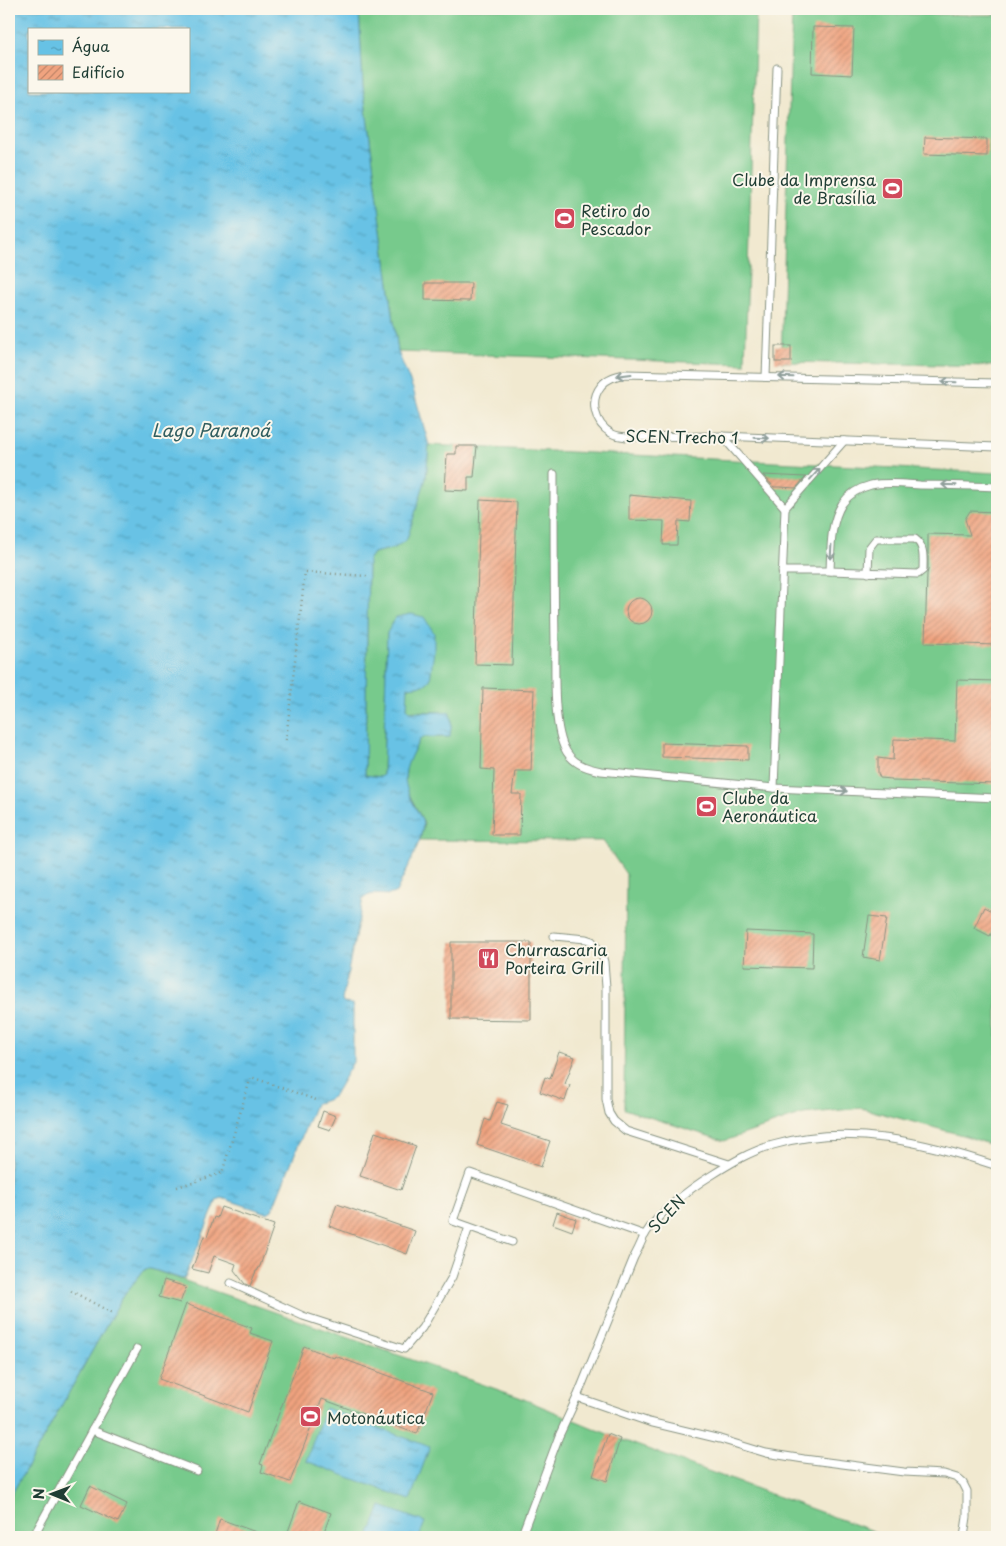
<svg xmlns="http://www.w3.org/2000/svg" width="1006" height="1546" viewBox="0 0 1006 1546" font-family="'Playpen Sans',sans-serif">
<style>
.pitch{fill:#77ca8c;stroke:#4b8460}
.water{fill:url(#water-ripples);stroke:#43808c;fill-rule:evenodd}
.building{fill:url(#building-hatch)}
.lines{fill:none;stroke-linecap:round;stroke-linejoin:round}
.lane-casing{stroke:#889382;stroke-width:9}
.path{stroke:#889382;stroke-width:2.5;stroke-dasharray:1 4;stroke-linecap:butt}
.lane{stroke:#fff;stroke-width:7}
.oneway{stroke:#8f9e9a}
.labels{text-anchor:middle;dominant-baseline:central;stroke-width:4;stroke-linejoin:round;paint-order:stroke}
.poi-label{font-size:16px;fill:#1f3d34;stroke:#fbf7ec;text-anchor:start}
.street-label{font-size:16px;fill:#1f3d34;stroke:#fbf7ec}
.water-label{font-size:18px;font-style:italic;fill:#315e60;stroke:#fbf7ec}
</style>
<defs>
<pattern id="water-ripples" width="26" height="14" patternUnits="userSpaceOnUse" patternTransform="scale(1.25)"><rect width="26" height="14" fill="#67c2e5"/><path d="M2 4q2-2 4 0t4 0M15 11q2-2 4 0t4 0" fill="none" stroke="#549fba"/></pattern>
<pattern id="building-hatch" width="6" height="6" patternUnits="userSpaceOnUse" patternTransform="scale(1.25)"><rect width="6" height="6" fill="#f0a37f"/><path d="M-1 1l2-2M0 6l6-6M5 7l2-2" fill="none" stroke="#c28669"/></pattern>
</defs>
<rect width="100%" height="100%" fill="#fbf7ec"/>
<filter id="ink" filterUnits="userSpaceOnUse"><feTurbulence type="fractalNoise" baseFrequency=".02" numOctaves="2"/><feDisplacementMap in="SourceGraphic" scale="10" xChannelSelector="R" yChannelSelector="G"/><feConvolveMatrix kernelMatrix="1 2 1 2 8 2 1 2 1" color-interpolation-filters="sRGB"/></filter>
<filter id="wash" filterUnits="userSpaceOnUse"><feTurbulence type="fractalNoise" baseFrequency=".0096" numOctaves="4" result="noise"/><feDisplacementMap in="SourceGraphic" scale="20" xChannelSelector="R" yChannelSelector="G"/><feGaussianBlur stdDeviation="1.12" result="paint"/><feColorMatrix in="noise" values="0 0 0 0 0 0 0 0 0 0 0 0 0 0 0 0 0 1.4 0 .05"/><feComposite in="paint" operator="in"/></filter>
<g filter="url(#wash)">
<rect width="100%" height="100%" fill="#f1e9d0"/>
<!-- pitch -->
<g class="pitch">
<polygon points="359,9 527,9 756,12 745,364 398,352 363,86"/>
<polygon points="792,13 997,15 997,366 781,362"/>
<polygon points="429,445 997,473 997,1147 966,1136 861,1108 803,1114 724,1141 624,1109 626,874 603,841 420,840 424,823 405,786 406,767 408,761 420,739 424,737 448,737 449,712 408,711 407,708 407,689 411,686 424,685 387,633 383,775 381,777 365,775 368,560 373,553 395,548 426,478"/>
<polygon points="148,1268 519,1397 617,1438 889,1537 9,1537 9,1499 123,1296 144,1270"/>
</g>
<!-- water -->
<g class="water">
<path d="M9 9H359L363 86 398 352 413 389 429 445 426 478 407 539 395 548 373 553 368 560 365 775 381 777 383 775 387 633 396 617 411 614 424 617 434 633V651L430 680 424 685 408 687 407 708 408 711 412 712H449C453 719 451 728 450 736L448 737H424L420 739C398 778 402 782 422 820 427 833 403 877 396 892 386 899 372 889 363 899L342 1000 343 1003 352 1004 353 1008V1062L334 1095 329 1099 315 1104 272 1210 267 1213 222 1198 217 1200 185 1278 182 1279 148 1268 144 1270 123 1296 9 1499ZM29 29H189V91H29Z"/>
<polygon points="325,1408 430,1447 410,1500 306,1461"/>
<polygon points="381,1506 425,1522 419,1537 369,1537"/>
</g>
<g id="blocks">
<!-- building -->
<g class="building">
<polygon points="813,27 854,28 852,75 812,73"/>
<polygon points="925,137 987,139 987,156 924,154"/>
<polygon points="425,283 471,283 470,301 425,300"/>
<rect x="775" y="346" width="16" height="16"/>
<polygon points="456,446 477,446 474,477 468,477 468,491 445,490 447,454 456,454"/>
<polygon points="763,475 806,477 796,488 780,487 774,487"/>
<polygon points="629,495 691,501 690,522 678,521 677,545 663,545 664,521 629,520"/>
<polygon points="480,500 517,502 512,665 475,664"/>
<polygon points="970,511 997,512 997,645 925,643 927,574 928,570 928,534 970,535 965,519"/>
<circle cx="639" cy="611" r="13"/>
<polygon points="957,680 997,681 997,784 892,781 892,779 880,778 878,773 878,758 893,760 894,739 955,741"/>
<polygon points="483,688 534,690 531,771 515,771 512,794 521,794 520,835 492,835 494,770 481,769"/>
<polygon points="662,743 748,746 748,760 662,757"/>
<polygon points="984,907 997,914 997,921 990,936 974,928"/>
<polygon points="869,916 887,918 880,960 863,957"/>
<polygon points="746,931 813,934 812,968 744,966"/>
<polygon points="451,942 531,942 531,1020 451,1019"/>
<polygon points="559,1052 575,1057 565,1084 570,1085 565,1101 540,1092 545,1077 550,1079"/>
<polygon points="497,1102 508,1105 501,1125 550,1141 541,1167 477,1145 485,1119 490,1121"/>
<polygon points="323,1111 336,1116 330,1130 318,1126"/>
<polygon points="375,1132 416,1146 401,1190 360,1176"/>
<polygon points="337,1204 415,1231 407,1254 329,1226"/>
<polygon points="221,1207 274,1225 260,1266 257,1271 256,1271 250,1286 245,1284 234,1270 236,1264 214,1256 208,1273 192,1269 204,1236 207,1237 214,1217 217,1218"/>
<polygon points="557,1212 576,1219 572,1231 553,1224"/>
<polygon points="164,1280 186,1287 180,1303 159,1297"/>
<polygon points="186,1304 252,1328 250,1333 273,1341 248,1412 159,1379"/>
<polygon points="304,1346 334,1358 335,1356 433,1392 417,1434 322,1399 290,1482 261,1472 263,1465 260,1464"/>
<polygon points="608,1434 620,1439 607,1481 593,1476"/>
<polygon points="90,1486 127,1504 118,1522 81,1505"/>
<polygon points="299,1501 331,1513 322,1537 286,1537"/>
<polygon points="220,1519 267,1536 267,1537 214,1537"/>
</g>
</g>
</g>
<g filter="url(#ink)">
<use href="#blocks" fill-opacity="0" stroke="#889382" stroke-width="1"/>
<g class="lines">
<defs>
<g id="lane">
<polyline points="766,377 777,68"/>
<path d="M997 383 625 374C616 376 607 378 601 386 589 401 595 424 611 433 615 436 621 436 626 437L722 436 997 447"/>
<polyline points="722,436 785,508"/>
<path d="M554 474C554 530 554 585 555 641 555 670 553 722 564 747 571 763 585 768 601 771L774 788 997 798"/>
<path d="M782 571H830L918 574 923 570C923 559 925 546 915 539H876L869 548 868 573"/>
<path d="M830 571C831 549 830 523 842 504 849 494 859 488 871 485 887 482 904 484 920 485 946 485 972 486 997 487"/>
<polyline points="774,788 785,508 844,441"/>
<polyline points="554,936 586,939 592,941 601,952 604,962 606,987 606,1099 609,1113 614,1121 626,1131 729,1164"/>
<polyline points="512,1242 453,1221 470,1173 645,1235"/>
<polyline points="231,1283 303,1316 404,1349 422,1328 452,1277 469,1227"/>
<polyline points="577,1397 649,1422 720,1439 766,1453 804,1459 904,1472 944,1474 957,1478 963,1483 967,1491 967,1517 964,1537"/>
<polyline points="92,1430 197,1471"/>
<polyline points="33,1537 137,1349"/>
<path d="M521 1537 559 1436 577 1397 634 1257C638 1250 641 1243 644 1236 658 1213 689 1189 712 1175 731 1163 751 1151 773 1145 848 1123 925 1142 997 1166"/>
</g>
</defs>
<!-- lane casing -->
<use href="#lane" class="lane-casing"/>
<!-- path -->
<g class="path">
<polyline points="286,740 305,572 367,576"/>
<polyline points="177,1187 222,1173 251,1077 319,1101"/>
<polyline points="71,1291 114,1314"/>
</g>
<!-- lane -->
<use href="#lane" class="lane"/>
</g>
<!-- one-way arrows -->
<defs><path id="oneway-shaft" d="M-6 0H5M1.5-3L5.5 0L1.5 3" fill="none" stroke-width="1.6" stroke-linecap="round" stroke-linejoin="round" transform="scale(1.25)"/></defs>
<g class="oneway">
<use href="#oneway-shaft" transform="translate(624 375) rotate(173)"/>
<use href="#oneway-shaft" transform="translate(786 377) rotate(-178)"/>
<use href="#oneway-shaft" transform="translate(949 382) rotate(-178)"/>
<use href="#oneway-shaft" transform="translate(762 438) rotate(2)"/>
<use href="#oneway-shaft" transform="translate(815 474) rotate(-48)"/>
<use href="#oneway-shaft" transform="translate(949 485) rotate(-178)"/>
<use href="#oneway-shaft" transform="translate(831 552) rotate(93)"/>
<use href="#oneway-shaft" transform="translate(840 791) rotate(2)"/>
</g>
</g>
<!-- icons -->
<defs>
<symbol id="stadium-square" viewBox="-11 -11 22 22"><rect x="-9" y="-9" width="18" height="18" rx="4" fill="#d1495b" stroke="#fbf7ec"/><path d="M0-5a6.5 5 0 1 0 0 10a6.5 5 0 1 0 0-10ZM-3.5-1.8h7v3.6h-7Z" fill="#fff"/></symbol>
<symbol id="restaurant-square" viewBox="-11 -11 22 22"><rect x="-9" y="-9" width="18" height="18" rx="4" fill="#d1495b" stroke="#fbf7ec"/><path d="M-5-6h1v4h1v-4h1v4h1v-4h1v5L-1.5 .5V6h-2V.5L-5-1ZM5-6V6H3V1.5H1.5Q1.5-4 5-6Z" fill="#fff"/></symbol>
</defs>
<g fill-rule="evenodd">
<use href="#stadium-square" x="880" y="176" width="25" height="25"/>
<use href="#stadium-square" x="552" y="206" width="25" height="25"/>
<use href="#stadium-square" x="694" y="794" width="25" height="25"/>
<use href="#restaurant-square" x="476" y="946" width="25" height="25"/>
<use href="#stadium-square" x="298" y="1404" width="25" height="25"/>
</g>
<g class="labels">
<!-- poi labels -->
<g class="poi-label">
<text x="876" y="179" text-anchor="end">Clube da Imprensa<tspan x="876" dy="18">de Brasília</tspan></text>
<text x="581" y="210">Retiro do<tspan x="581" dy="18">Pescador</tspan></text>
<text x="722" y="797">Clube da<tspan x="722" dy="18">Aeronáutica</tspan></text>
<text x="505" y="949">Churrascaria<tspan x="505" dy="18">Porteira Grill</tspan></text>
<text x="327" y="1417">Motonáutica</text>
</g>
<!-- street labels -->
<g class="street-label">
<text transform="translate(682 436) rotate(1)">SCEN Trecho 1</text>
<text transform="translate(666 1213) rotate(-46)">SCEN</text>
</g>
<!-- water labels -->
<g class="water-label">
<text x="211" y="429">Lago Paranoá</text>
</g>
</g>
<!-- margin -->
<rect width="1006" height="1546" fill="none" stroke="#fbf7ec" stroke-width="30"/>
<!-- legend -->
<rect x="28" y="28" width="162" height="65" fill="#fbf7ec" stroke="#a3ada2"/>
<rect x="38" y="40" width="25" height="15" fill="url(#water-ripples)" stroke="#a3ada2"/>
<text x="72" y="52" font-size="15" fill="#1f3d34">Água</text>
<rect x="38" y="65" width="25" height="15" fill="url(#building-hatch)" stroke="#a3ada2"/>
<text x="72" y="78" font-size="15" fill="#1f3d34">Edifício</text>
<!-- north arrow -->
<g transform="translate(52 1494) rotate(271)" stroke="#fbf7ec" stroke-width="4" paint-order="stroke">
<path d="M0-4L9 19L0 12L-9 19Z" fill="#1f3d34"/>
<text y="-8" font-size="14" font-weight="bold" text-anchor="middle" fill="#1f3d34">N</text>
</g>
</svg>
